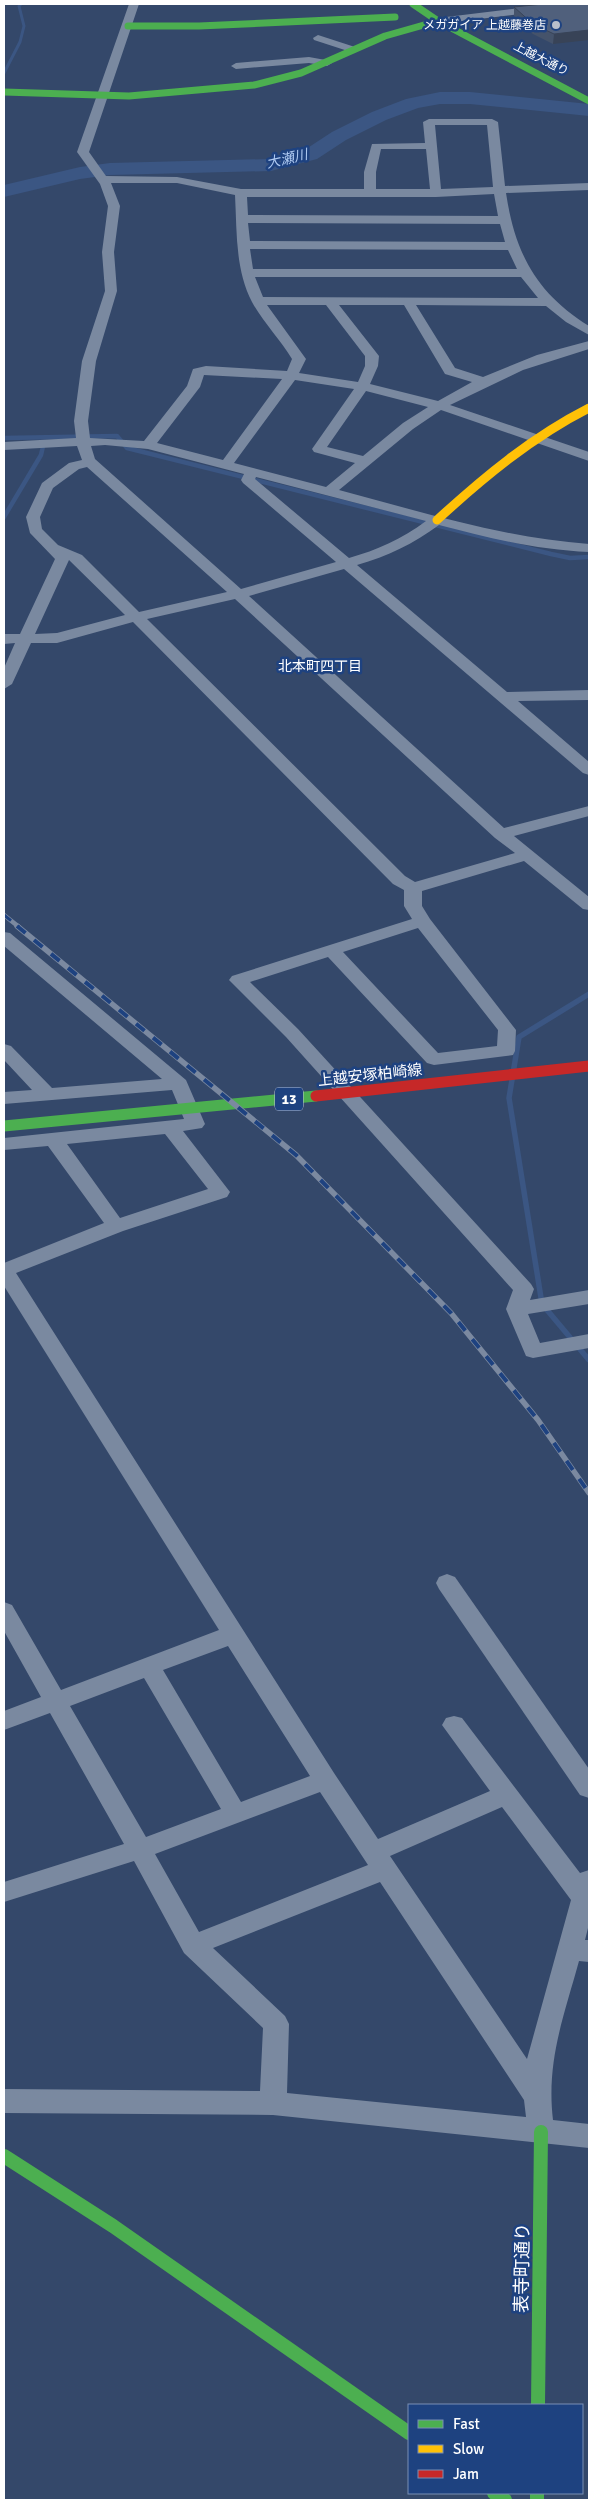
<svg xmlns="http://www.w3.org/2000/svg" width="593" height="2504" viewBox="0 0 593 2504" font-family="Signika,'Noto Sans JP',sans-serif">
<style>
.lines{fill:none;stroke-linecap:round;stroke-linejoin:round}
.stream-far2{stroke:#3b5683;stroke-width:3}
.stream-far1{stroke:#3b5683;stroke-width:4.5}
.stream{stroke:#3b5683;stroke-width:5.5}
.river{fill:#3b5683;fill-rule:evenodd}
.street{fill:#7a89a0;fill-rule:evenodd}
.fast-far2{stroke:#4caf50;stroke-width:7}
.fast-far1{stroke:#4caf50;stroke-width:11}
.fast{stroke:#4caf50;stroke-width:14}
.slow{stroke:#ffc107;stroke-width:9}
.jam{stroke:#c62828;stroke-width:11}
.rail-far1-casing{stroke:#7b89a0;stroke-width:4.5}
.rail-casing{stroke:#7b89a0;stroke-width:5.5}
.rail-far1{stroke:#1e4280;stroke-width:3;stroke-dasharray:9;stroke-linecap:butt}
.rail{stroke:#1e4280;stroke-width:4;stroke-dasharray:11;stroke-linecap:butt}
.wall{fill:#45536b}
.shaded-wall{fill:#384357}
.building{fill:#50607c;stroke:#384357}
.poi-dot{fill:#b8bfcb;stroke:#1e4280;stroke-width:2}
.labels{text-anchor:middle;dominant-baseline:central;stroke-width:5;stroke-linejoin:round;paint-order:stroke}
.far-poi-label{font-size:12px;fill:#fff;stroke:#1e4280;text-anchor:end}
.far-street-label{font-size:12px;fill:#fff;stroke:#1e4280}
.far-water-label{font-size:14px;font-style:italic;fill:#adc8f0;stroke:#1e4280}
.far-neighbourhood-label{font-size:14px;fill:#fff;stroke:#1e4280}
.shield{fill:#1e4280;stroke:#bcc6d9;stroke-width:1}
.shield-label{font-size:14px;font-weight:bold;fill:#fff}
.street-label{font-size:15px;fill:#fff;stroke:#1e4280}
.near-street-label{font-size:18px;fill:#fff;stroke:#1e4280}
</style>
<rect width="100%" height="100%" fill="#34486a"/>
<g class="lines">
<!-- stream-far2 -->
<polyline class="stream-far2" points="4,73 20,42 24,26 19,6 21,4"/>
<!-- stream-far1 -->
<g class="stream-far1">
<polyline points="4,438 117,436 127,448 551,554 570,558 589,557"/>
<polyline points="4,517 41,455 44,442"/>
</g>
<!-- stream -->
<polyline class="stream" points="589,994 519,1037 509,1098 542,1304 589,1360"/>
<!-- river -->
<polygon class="river" points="440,92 470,92 589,104 589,116 470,104 440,104 418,108 386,120 346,140 317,159 271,171 110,175 80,179 4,197 4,185 80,167 110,163 271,159 303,151 332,132 372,112 406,99"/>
<!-- street -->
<g class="street">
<path d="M129 4H139L89 152 106 176 177 177 241 189H364V172L372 144 425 143 423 122 429 119H492L498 122 505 186 589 183V190L506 193C515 253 536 293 589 326V335L566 322 546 306 416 305 455 368 483 377 537 355 589 341V349L523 370 450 405 589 452V461L441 410 413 429 339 490C422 512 504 538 589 544V552C537 550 489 538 439 525 413 544 388 556 357 565L507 692 589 690V700L518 701 589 762V775L583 773 344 569 249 596 504 828 589 806V816L514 836 589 897V910L583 909 524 861 422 891V906L430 919 516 1030 515 1051 513 1055 434 1065 427 1063 328 957 250 982 298 1029 531 1284 534 1289 530 1300 589 1290V1304L528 1314 540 1343 589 1334V1348L533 1358 526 1356 506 1309 513 1290 286 1037 229 980 232 976 412 919 404 906V890L393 884 133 622 57 643H31L12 684 4 689V668L15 643 4 644V634H20L55 559 30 533 26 517 42 483 69 463 82 460 77 446 4 450V442L76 438 74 421 82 361 105 291 102 252 108 206 100 184 77 152ZM435 125H487L493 187 441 189ZM381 149H426L430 189H376V172ZM111 183H177L235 195C237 232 235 269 252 302 263 322 280 339 292 359L287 371 206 366 193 369 187 386 144 441 90 438 88 421 96 361 117 291 114 252 120 206ZM494 194 498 216 248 215 247 197H436ZM248 223 500 224 505 242 250 241ZM250 249 508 250 517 269H253ZM255 277H521L538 298 263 297ZM267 305H326L365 356V366L358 382 299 373 306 359ZM339 305H404L445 374 472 382 438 401 370 384 378 366 379 356ZM204 375 282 379 223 460 157 443 200 387ZM295 380 354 389 312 449 314 452 355 463 326 487 234 463ZM366 391 428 407 403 423 363 456 327 447ZM105 445 148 449 244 474 241 480 243 483 336 562 241 589 95 459 91 446ZM87 467 227 592 139 612 82 555 58 545 42 529 40 517 53 488 79 469ZM256 477 426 521C402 539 377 550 349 558L255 479ZM69 560 125 615 57 633 35 634ZM235 599 495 838 515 853 415 882 405 876 147 619ZM418 928 498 1030 497 1046 438 1053 343 952Z"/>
<polygon points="553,4 581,4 576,7 438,24 433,21 438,18"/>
<polygon points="318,35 358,48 359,50 354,53 314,40 313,38"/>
<polygon points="309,57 331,61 332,63 327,66 309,63 236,69 231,66 236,63"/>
<path d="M4 932 10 933 186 1080 205 1124 202 1128 183 1131 230 1192 227 1197 123 1231 16 1273 334 1773 378 1839 490 1791 442 1725 446 1718 454 1716 462 1718 580 1873 589 1870V1924L585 1940H589V1962L579 1961C564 2016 546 2061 553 2120L589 2124V2148L273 2115 4 2113V2089L260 2091 263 2028 184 1953 134 1861 4 1902V1882L124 1844 50 1713 4 1730V1711L41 1697 4 1631V1602L12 1605 61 1690 219 1630 4 1286V1263L104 1223 48 1146 4 1150V1138L184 1119 172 1090 4 1104V1092L32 1090 4 1060V1044L11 1046 52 1088 162 1079 4 946ZM165 1134 208 1189 120 1218 67 1144ZM228 1646 310 1776 241 1802 163 1670ZM144 1678 221 1809 146 1837 70 1706ZM320 1792 368 1865 199 1932 155 1854ZM502 1807 571 1900 527 2059 390 1856ZM380 1882 524 2100 526 2117 287 2093 289 2024 285 2016 213 1948Z"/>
<polygon points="447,1574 455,1577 589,1769 589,1798 580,1795 439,1589 436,1583 439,1577"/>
</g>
<!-- fast-far2 -->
<g class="fast-far2">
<polyline points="413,4 438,21 589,101"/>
<polyline points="128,26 199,26 395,17"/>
<polyline points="4,92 129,96 254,85 301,73 385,36 438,21"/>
</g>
<!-- fast-far1 -->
<polyline class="fast-far1" points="4,1126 316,1096"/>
<!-- fast -->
<g class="fast">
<polyline points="4,2156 113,2226 409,2433"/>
<polyline points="538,2405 541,2132"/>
<polyline points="494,2493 505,2500"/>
<polyline points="537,2493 537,2500"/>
</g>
<!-- slow -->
<path class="slow" d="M437 520C484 477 532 437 589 408"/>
<!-- jam -->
<polyline class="jam" points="316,1096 589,1066"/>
<defs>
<polyline id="rail-far1" points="4,915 19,927"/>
<polyline id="rail" points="17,926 296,1155 451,1313 538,1420 589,1493"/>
</defs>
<!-- rail-far1 casing -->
<use href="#rail-far1" class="rail-far1-casing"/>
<!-- rail casing -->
<use href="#rail" class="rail-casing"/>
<!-- rail-far1 -->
<use href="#rail-far1" class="rail-far1"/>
<!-- rail -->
<use href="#rail" class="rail"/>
</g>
<!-- wall -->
<polygon class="wall" points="589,4 553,44 533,34 514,17 514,7"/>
<!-- shaded-wall -->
<polygon class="shaded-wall" points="589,30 589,40 553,44 554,34"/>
<!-- building -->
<polygon class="building" points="543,4 589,4 589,30 554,34 533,24 514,7"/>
<!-- markers -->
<circle class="poi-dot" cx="556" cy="25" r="5"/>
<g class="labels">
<!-- far-poi labels -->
<g class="far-poi-label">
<text x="546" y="25">メガガイア 上越藤巻店</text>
</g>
<!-- far-street labels -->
<g class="far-street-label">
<text transform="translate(541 59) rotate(27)">上越大通り</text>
</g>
<!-- far-water labels -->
<g class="far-water-label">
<text transform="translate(287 159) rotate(-13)">大瀬川</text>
</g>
<!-- far-neighbourhood labels -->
<g class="far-neighbourhood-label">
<text x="320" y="666">北本町四丁目</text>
</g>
<!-- shield labels -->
<rect class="shield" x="275" y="1087.5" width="28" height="23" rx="4"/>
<g class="shield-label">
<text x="289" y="1099">13</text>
</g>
<!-- street labels -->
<g class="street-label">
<text transform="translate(370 1075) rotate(-6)">上越安塚柏崎線</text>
</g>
<!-- near-street labels -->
<g class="near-street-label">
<text transform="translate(522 2268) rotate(-89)">表寺町通り</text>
</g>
</g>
<!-- border -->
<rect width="593" height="2504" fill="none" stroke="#ffffff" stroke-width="10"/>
<!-- legend -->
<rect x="408" y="2404" width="175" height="90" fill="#1e4280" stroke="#788eb3"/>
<rect x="418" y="2420" width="25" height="8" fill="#4caf50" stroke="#788eb3"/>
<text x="453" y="2429" font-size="15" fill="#ffffff">Fast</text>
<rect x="418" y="2445" width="25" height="8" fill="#ffc107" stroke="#788eb3"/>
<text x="453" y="2454" font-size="15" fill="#ffffff">Slow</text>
<rect x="418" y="2470" width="25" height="8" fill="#c62828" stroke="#788eb3"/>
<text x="453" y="2479" font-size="15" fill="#ffffff">Jam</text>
</svg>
